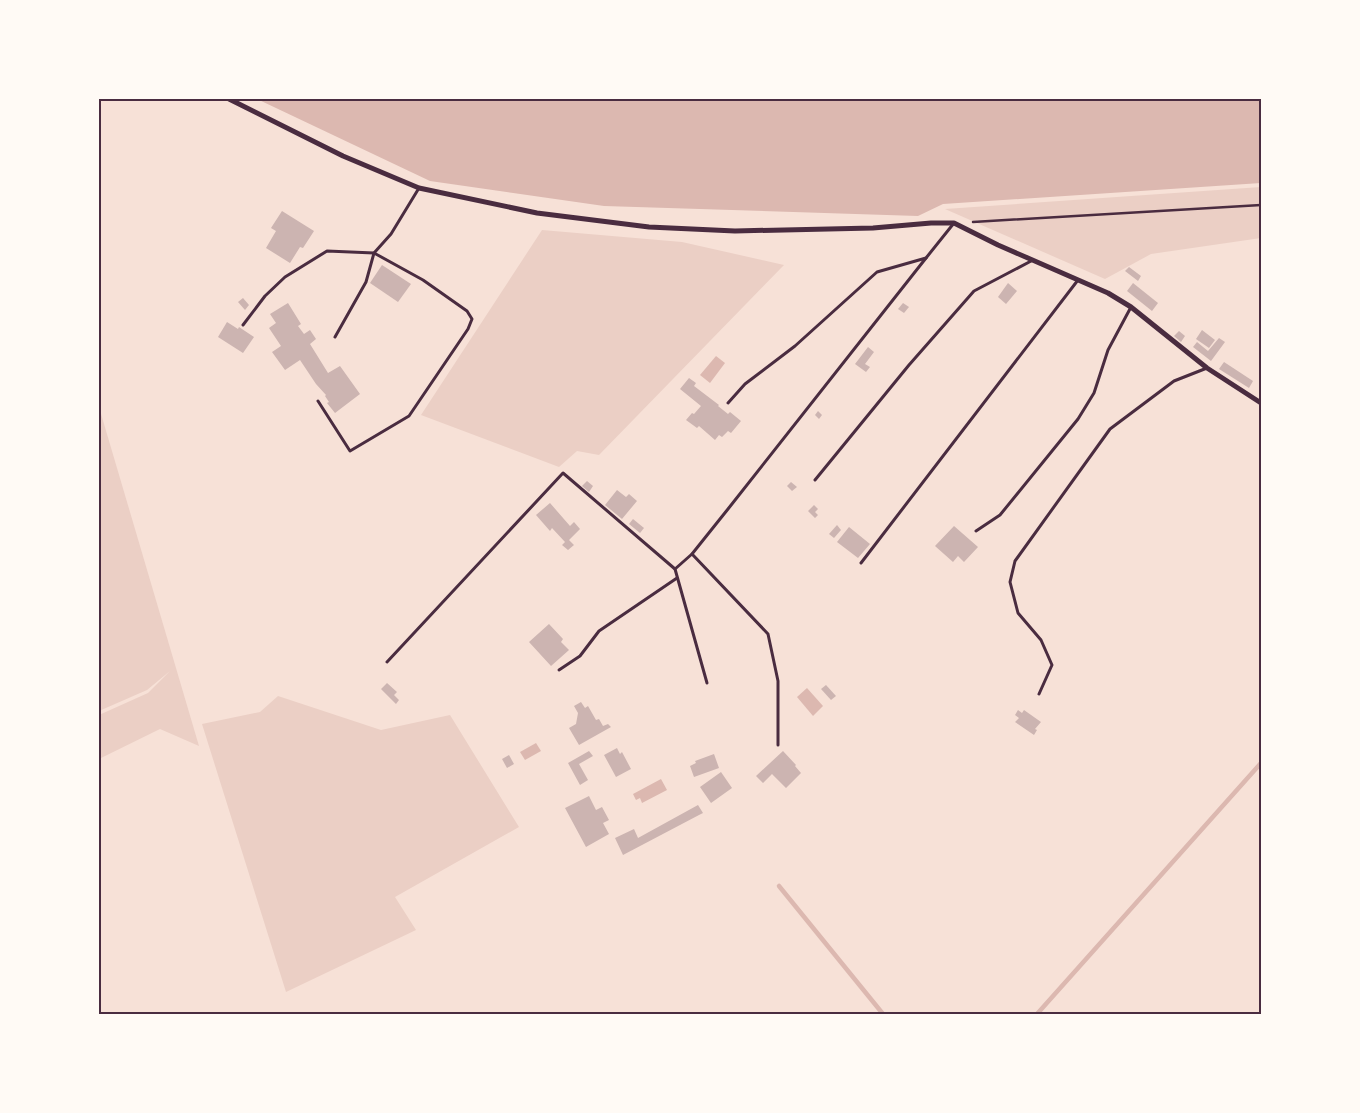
<svg xmlns="http://www.w3.org/2000/svg" width="1360" height="1113" viewBox="0 0 1360 1113" font-family="Commissioner,sans-serif">
<style>
.green{fill:#ebcfc5}
.water{fill:#dcb8b0}
.lines{fill:none;stroke-linecap:round;stroke-linejoin:round}
.stream{stroke:#dcb8b0;stroke-width:4.5}
.building{fill:#ccb4b1}
.path{stroke:#4a2c40;stroke-width:2.5}
.service{stroke:#4a2c40;stroke-width:3}
.minor{stroke:#4a2c40;stroke-width:5}
.neatline{fill:none;stroke:#4a2c40;stroke-width:2}
</style>
<rect width="100%" height="100%" fill="#f7e1d7"/>
<!-- green -->
<g class="green">
<polygon points="1261,187 1261,238 1151,254 1105,279 945,209"/>
<polygon points="542,230 682,242 784,265 599,455 577,451 559,467 421,415"/>
<polygon points="99,407 199,746 160,729 99,759 99,715 148,693 170,671 147,690 99,711"/>
<polygon points="278,696 381,730 450,715 519,827 395,897 416,930 286,992 202,724 260,712"/>
</g>
<!-- water -->
<g class="water">
<polygon points="257,99 1261,99 1261,183 943,204 918,216 604,206 430,181"/>
<polygon points="716,356 725,363 710,383 700,375"/>
<polygon points="807,688 823,706 813,716 797,697"/>
<polygon points="536,743 541,751 525,760 520,752"/>
<polygon points="661,779 667,790 642,803 640,798 636,800 633,794"/>
</g>
<g class="lines">
<!-- stream -->
<g class="stream">
<polyline points="779,886 883,1014"/>
<polyline points="1037,1014 1261,763"/>
</g>
</g>
<!-- building -->
<g class="building">
<polygon points="282,211 314,231 303,248 300,247 290,263 266,248 276,231 271,228"/>
<polygon points="382,265 411,284 398,302 370,283"/>
<polygon points="1129,267 1141,276 1138,281 1125,271"/>
<polygon points="1008,283 1017,291 1006,304 998,297"/>
<polygon points="1133,283 1158,303 1152,311 1127,291"/>
<polygon points="243,298 249,305 245,310 238,302"/>
<polygon points="288,303 301,324 298,326 304,334 310,330 316,339 310,344 328,373 340,366 360,394 335,413 327,403 329,402 325,396 326,395 316,384 300,360 285,370 272,352 281,346 269,328 276,323 270,314"/>
<polygon points="903,303 909,307 904,313 898,309"/>
<polygon points="227,322 238,329 239,327 254,337 243,353 218,337"/>
<polygon points="1202,330 1215,340 1209,348 1196,339"/>
<polygon points="1179,331 1185,336 1181,342 1174,336"/>
<polygon points="1219,338 1225,342 1211,361 1193,347 1197,342 1208,351"/>
<polygon points="868,347 874,352 865,364 870,367 866,372 855,364"/>
<polygon points="1224,362 1253,381 1249,388 1219,369"/>
<polygon points="689,378 696,383 694,386 719,405 718,406 728,414 730,412 741,421 731,433 728,431 722,437 719,435 715,440 699,426 697,428 686,420 692,413 694,414 701,406 680,389"/>
<polygon points="818,411 822,415 819,419 815,415"/>
<polygon points="587,481 593,486 589,492 582,486"/>
<polygon points="791,482 797,487 792,491 787,486"/>
<polygon points="617,490 626,497 629,494 637,501 622,519 605,505"/>
<polygon points="550,503 570,526 574,522 580,529 569,540 574,545 568,550 562,545 565,542 552,528 550,531 536,515"/>
<polygon points="814,505 818,509 815,512 818,515 815,518 808,511"/>
<polygon points="633,519 644,528 640,533 629,524"/>
<polygon points="837,525 841,530 834,538 829,534"/>
<polygon points="954,526 978,547 964,562 958,556 953,562 935,546"/>
<polygon points="849,527 870,544 858,558 837,542"/>
<polygon points="549,624 563,639 561,642 569,650 551,666 529,642"/>
<polygon points="387,683 397,692 394,695 399,700 396,704 381,689"/>
<polygon points="826,685 836,696 831,700 821,689"/>
<polygon points="581,702 585,708 588,706 596,720 599,719 603,726 608,724 611,727 579,745 569,728 576,724 578,713 574,706"/>
<polygon points="1018,710 1022,713 1024,710 1041,722 1035,729 1037,730 1034,735 1015,722 1019,718 1015,715"/>
<polygon points="617,748 620,754 622,752 631,769 616,777 604,755"/>
<polygon points="589,751 593,756 579,764 588,780 580,785 568,763"/>
<polygon points="783,751 796,765 795,766 801,773 786,788 772,774 763,783 756,776"/>
<polygon points="714,754 719,768 694,777 690,766 696,763 695,761"/>
<polygon points="509,755 514,764 507,768 502,759"/>
<polygon points="721,772 732,788 711,803 700,787"/>
<polygon points="589,796 596,810 602,807 609,820 603,823 609,834 586,847 565,808"/>
<polygon points="698,805 703,813 699,815 623,855 615,838 634,829 638,838"/>
</g>
<g class="lines">
<!-- path -->
<polyline class="path" points="973,222 1261,205"/>
<!-- service -->
<g class="service">
<polyline points="243,325 265,296 285,277 327,251 374,253 391,234 419,188"/>
<polyline points="318,401 350,451 409,416 468,329 472,319 467,311 423,280 374,253 366,282 335,337"/>
<polyline points="728,403 745,384 795,346 877,272 926,258 954,223"/>
<polyline points="815,480 909,365 974,291 1033,260"/>
<polyline points="976,531 1000,515 1078,419 1094,393 1108,350 1131,307"/>
<polyline points="692,554 768,634 778,681 778,745"/>
<polyline points="861,563 1078,280"/>
<polyline points="675,569 707,683"/>
<polyline points="387,662 563,473 675,569 692,554 728,509 926,258"/>
<polyline points="559,670 580,656 599,631 677,578"/>
<polyline points="1039,694 1052,665 1041,640 1018,613 1010,582 1015,561 1110,429 1174,381 1207,368"/>
</g>
<!-- minor -->
<polyline class="minor" points="229,99 343,156 419,188 537,213 649,227 735,231 873,228 931,223 954,223 998,245 1108,293 1131,307 1207,368 1261,403"/>
</g>
<!-- border -->
<rect width="1360" height="1113" fill="none" stroke="#fffaf5" stroke-width="200"/>
<rect x="100" y="100" width="1160" height="913" class="neatline"/>
</svg>
